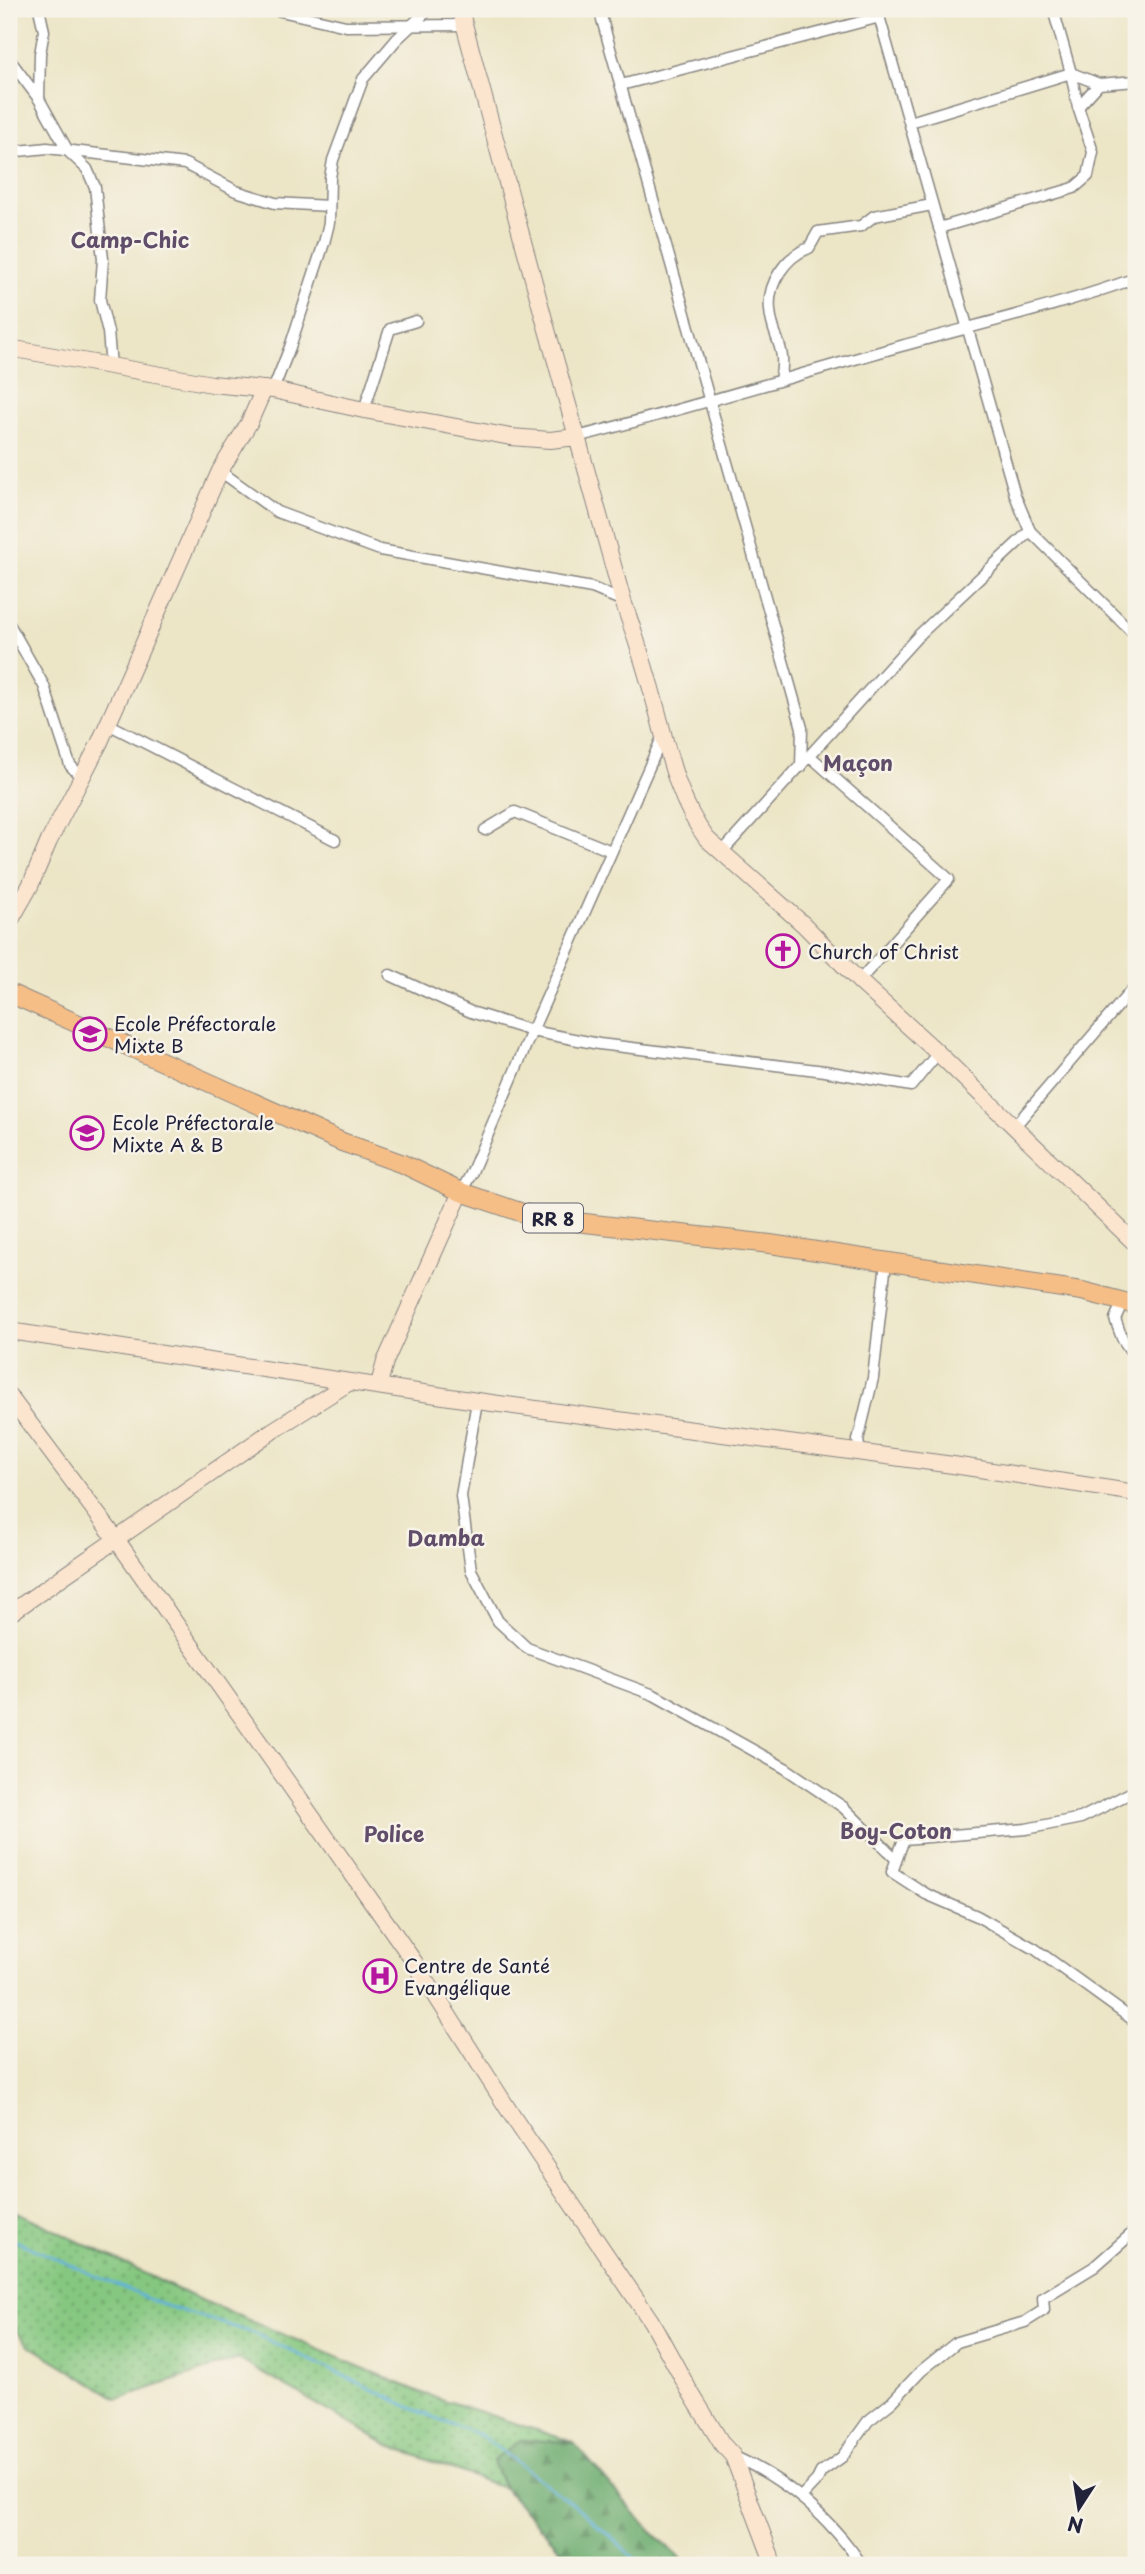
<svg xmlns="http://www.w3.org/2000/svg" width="1145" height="2574" viewBox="0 0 1145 2574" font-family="'Playpen Sans',sans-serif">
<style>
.grass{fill:url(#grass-dots);stroke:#54745e;stroke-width:2}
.forest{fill:url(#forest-firs);stroke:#476754;stroke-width:2}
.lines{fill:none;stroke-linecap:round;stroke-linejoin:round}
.stream{stroke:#60b1db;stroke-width:2.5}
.street-casing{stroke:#878480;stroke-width:13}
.secondary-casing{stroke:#878480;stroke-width:18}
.primary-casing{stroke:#878480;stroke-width:20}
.street{stroke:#fff;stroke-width:10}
.secondary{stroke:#fbe5cf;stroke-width:16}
.primary{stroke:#f6be87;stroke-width:18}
.labels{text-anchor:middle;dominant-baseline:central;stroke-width:5;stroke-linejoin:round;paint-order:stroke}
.shield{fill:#f7f3e8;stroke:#62616f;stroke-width:2}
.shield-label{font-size:18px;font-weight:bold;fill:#22223b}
.poi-label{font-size:19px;fill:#22223b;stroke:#f7f3e8;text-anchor:start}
.neighbourhood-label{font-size:21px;font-weight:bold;fill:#604d69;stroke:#f7f3e8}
</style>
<defs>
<pattern id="grass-dots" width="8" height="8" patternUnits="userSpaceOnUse" patternTransform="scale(1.75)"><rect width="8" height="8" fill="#85c780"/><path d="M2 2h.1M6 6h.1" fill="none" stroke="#6ca16a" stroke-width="1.8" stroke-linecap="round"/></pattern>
<pattern id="forest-firs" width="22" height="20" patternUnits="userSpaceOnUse" patternTransform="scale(1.75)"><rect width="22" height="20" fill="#6cac6e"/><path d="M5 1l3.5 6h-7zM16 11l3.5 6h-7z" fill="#588c5c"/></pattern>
</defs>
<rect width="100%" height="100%" fill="#f7f3e8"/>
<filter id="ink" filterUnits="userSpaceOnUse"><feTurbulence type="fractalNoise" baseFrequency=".0143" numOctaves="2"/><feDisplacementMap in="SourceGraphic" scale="14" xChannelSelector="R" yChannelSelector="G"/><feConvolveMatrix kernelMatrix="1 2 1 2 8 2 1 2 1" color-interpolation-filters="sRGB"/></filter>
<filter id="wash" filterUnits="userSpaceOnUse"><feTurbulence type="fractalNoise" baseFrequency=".00686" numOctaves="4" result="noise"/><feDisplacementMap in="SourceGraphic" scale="28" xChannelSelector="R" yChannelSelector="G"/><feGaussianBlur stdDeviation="1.57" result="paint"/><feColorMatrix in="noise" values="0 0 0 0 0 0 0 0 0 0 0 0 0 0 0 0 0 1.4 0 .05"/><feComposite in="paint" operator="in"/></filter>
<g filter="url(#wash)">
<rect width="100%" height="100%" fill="#ece5c6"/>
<!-- grass -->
<polygon class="grass" points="9,2208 187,2294 422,2393 573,2442 521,2441 493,2461 504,2488 390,2446 238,2359 118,2399 29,2345 9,2324"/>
<!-- forest -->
<polygon class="forest" points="521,2440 573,2442 646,2526 688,2565 575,2565 504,2488 493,2461"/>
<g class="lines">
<!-- stream -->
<polyline class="stream" points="9,2238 160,2304 253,2333 420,2412 480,2435 578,2508 642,2565"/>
</g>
</g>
<g filter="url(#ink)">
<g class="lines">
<defs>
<g id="street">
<polyline points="272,9 346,26 463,25"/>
<polyline points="599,9 802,728 801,767"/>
<polyline points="877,9 1015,495 1030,531 1136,636"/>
<polyline points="9,59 39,99 68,151 87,169 95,187 103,259 100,300 108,332 111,366"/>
<polyline points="621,85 880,17"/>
<polyline points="39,99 40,54 44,31 39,9"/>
<polyline points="1078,107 1099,84 1136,81"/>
<polyline points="910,122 1071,73 1099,84"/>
<polyline points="9,152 47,148 185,164 236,191 275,203 329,206"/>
<polyline points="939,228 1074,188 1088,176 1093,152 1078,107 1071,73 1053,9"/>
<path d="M780 380C788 346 772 339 770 310 767 284 785 257 809 248L818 232 861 226 874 216 932 205"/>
<polyline points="273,390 290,347 324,243 329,223 330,178 333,160 363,79 397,39 429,9"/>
<polyline points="364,410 390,329 416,321"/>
<path d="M577 437C686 409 793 376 901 346 980 324 1059 306 1136 278"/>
<polyline points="220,471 277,512 380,550 592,588 623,601"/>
<polyline points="9,624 44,686 70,765 81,777"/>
<polyline points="108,724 335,840"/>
<polyline points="810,756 949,879 859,981"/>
<polyline points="485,830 515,812 611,851"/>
<polyline points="722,852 919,635 1030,531"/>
<polyline points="390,975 471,1012 532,1031 599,1044 825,1071 911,1086 938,1053"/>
<polyline points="1014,1127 1136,985"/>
<polyline points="461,1192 471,1174 532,1031 662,738"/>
<polyline points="1123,1301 1115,1319 1122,1338 1136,1359"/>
<polyline points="477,1401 461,1496 471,1570 498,1621 527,1648 654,1695 785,1768 843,1807 896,1859"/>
<polyline points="860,1453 858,1440 873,1378 886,1262"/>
<polyline points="1136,1790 1081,1818 1026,1829 904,1839 892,1872 926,1894 977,1916 1035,1949 1136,2022"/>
<path d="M733 2456C786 2479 830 2518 862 2565"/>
<polyline points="801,2497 817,2480 821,2472 842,2457 868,2421 892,2402 921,2371 957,2342 1025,2322 1044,2310 1043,2298 1094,2267 1136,2230"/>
</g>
<g id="secondary">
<path d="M460 9 544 319 623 601C636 638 648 676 658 714 669 757 680 804 707 839L803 924 859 981 938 1053 1136 1244"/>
<polyline points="9,348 212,384 273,390 364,410 511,437 550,440 577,437"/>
<polyline points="9,923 30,886 49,841 99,744 220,471 249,423 264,389"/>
<polyline points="9,1331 477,1401 953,1465 1136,1493"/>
<polyline points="379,1384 385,1362 461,1192"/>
<polyline points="9,1396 116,1539 415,1963 515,2120 651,2321 689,2390 722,2444 733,2456 770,2554 772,2565"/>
<polyline points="9,1614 272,1431 350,1382"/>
</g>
<polyline id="primary" points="9,993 342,1142 403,1164 461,1192 526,1214 576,1222 770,1244 1082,1291 1136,1305"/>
</defs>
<!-- street casing -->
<use href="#street" class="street-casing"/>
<!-- secondary casing -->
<use href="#secondary" class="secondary-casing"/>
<!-- primary casing -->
<use href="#primary" class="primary-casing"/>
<!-- street -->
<use href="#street" class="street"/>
<!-- secondary -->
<use href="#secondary" class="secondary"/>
<!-- primary -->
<use href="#primary" class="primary"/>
</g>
</g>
<!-- icons -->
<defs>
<symbol id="church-ring" viewBox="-11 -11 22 22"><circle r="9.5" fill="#f7f3e8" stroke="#b5179e" stroke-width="1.5"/><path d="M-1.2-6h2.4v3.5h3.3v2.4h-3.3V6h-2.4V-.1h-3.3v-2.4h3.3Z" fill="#b5179e"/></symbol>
<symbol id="school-ring" viewBox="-11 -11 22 22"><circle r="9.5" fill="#f7f3e8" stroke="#b5179e" stroke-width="1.5"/><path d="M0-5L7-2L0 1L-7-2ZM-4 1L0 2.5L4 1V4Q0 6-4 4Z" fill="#b5179e"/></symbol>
<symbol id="hospital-ring" viewBox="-11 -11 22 22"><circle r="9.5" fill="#f7f3e8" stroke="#b5179e" stroke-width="1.5"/><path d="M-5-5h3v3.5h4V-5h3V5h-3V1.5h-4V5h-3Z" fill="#b5179e"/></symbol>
</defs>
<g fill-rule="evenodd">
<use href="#church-ring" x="764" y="932" width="38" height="38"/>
<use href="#school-ring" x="71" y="1015" width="38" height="38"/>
<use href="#school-ring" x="68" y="1114" width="38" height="38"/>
<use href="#hospital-ring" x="361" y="1957" width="38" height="38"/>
</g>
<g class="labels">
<!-- shield labels -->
<rect class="shield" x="523" y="1203.5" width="60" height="29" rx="5"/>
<g class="shield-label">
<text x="553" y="1218">RR 8</text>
</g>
<!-- poi labels -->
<g class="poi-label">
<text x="808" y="951">Church of Christ</text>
<text x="114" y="1023">Ecole Préfectorale<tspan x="114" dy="22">Mixte B</tspan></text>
<text x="112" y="1122">Ecole Préfectorale<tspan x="112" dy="22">Mixte A &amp; B</tspan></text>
<text x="404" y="1965">Centre de Santé<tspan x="404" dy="22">Evangélique</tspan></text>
</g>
<!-- neighbourhood labels -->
<g class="neighbourhood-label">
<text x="130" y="239">Camp-Chic</text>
<text x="858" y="762">Maçon</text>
<text x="446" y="1537">Damba</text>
<text x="896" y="1830">Boy-Coton</text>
<text x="394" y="1833">Police</text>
</g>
</g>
<!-- margin -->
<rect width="1145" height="2574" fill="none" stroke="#f7f3e8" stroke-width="35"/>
<!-- north arrow -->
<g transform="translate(1079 2508) rotate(192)" stroke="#f7f3e8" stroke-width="5" paint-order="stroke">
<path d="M0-5L12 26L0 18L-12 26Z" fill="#22223b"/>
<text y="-10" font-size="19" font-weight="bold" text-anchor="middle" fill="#22223b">N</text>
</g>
</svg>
